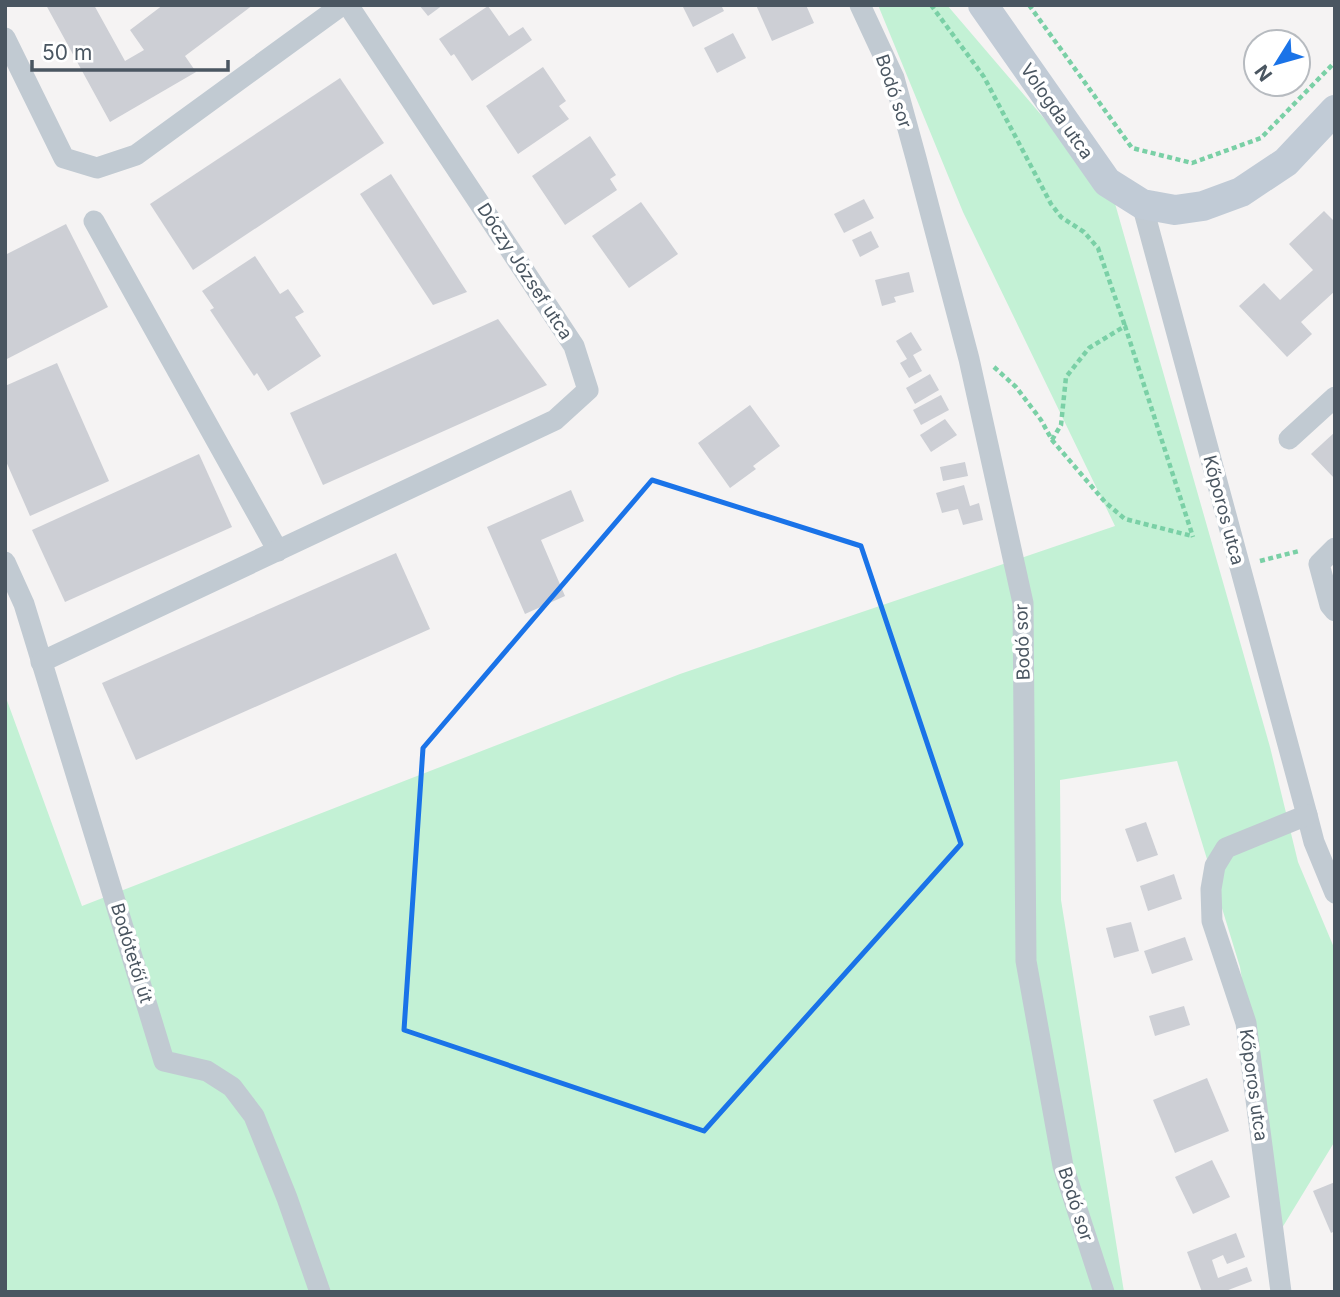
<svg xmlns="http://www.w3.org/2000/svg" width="1340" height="1297" viewBox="0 0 1340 1297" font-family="Inter,sans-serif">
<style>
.green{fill:#c3f1d5}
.building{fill:#cdcfd5}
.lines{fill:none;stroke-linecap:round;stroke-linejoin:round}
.path{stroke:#7ad0a6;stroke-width:4.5;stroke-dasharray:5 3.5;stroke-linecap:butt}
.street{stroke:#c1cad2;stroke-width:21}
.secondary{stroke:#c1cbd6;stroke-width:30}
.marked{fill:none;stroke:#1a73e8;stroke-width:5;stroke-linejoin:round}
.labels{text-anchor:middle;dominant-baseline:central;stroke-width:7;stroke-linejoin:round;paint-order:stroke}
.street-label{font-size:18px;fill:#4a5661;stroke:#fff}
</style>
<rect width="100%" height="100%" fill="#f5f3f3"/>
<!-- green -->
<polygon class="green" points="878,5 947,5 1114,200 1270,747 1298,862 1335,950 1335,1141 1282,1228 1240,967 1177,761 1060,780 1061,900 1124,1292 5,1292 5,695 82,906 680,674 1115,526 963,212"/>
<!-- building -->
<g class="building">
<polygon points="46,5 94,5 125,61 144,50 130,30 163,5 253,5 185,56 196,72 110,122"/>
<polygon points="419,5 443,5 428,16"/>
<polygon points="682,5 721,5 724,11 693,27"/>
<polygon points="756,5 806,5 814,23 772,41"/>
<polygon points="488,6 509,36 523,27 532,40 472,81 454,54 451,56 439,39"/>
<polygon points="733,33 746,58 717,73 704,48"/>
<polygon points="543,67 566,101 559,106 569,119 518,154 486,106"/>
<polygon points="340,78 384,143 193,270 150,204"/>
<polygon points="590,136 616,175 610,179 617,190 565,225 532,176"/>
<polygon points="391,174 467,292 433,305 360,194"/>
<polygon points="864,199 874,218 844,233 834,214"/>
<polygon points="641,202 678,254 629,288 592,236"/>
<polygon points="1324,211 1335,222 1335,291 1301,322 1312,334 1287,357 1239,306 1264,283 1280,300 1313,270 1289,244"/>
<polygon points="66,224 108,307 5,360 5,255"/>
<polygon points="871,231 879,247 860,257 852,240"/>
<polygon points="255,256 280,294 288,289 304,312 295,317 321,356 268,391 257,373 254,376 210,310 214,308 202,291"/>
<polygon points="909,272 914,292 894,297 896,302 882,306 875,280"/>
<polygon points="498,319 547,385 323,485 290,413"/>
<polygon points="911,332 922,350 913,355 922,371 909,378 900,363 907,359 896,341"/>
<polygon points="57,363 109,481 30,516 5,459 5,386"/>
<polygon points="930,374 939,390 915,404 906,388"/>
<polygon points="941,395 949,410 921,425 913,410"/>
<polygon points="750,405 780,446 753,466 756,469 730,488 698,443"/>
<polygon points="945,419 957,435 931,452 920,435"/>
<polygon points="1335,432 1335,479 1311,454"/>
<polygon points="199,454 232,527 65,602 32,530"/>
<polygon points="965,462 968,476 943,481 940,467"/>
<polygon points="964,485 970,506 979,503 983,520 963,525 958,509 942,513 936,493"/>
<polygon points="571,490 584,521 541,540 565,596 525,614 487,527"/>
<polygon points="396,553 430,629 136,760 102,683"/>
<polygon points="1146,822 1158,855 1137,862 1125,829"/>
<polygon points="1174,874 1182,899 1148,911 1140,886"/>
<polygon points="1131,922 1139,951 1114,958 1106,928"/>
<polygon points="1185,937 1193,960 1152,974 1144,951"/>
<polygon points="1184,1006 1190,1025 1155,1036 1149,1016"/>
<polygon points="1207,1078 1229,1131 1175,1153 1153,1100"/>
<polygon points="1212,1160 1230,1197 1193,1214 1175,1177"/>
<polygon points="1335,1182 1335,1231 1331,1233 1313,1191"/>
<polygon points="1236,1233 1245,1257 1227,1264 1223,1255 1212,1260 1218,1278 1247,1267 1252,1281 1223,1292 1202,1292 1187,1252"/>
</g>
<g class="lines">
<!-- path -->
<g class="path">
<polyline points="931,5 984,77 1051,204 1061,217 1084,232 1098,248 1125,326"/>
<polyline points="1029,5 1132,148 1192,163 1261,138 1335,62"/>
<polyline points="994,367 1016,387 1041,420 1052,440 1105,502 1125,519 1192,536"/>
<polyline points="1052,440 1061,425 1066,377 1089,348 1125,326 1193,537"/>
<polyline points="1260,561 1299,551"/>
</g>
<!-- street -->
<g class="street">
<polyline points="860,5 894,78 916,158 969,359 1023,603 1026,961 1063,1166 1104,1292"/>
<polyline points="5,38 64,158 97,168 136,155 342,5"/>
<polyline points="1142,204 1307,815 1314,842 1335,893"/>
<polyline points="94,221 278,551"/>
<polyline points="1289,439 1335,397"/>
<polyline points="1335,548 1319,564 1330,605 1335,611"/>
<polyline points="5,562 24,604 164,1061 207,1071 232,1087 254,1116 287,1198 320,1292"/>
<polyline points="41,662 555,420 588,390 574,346 348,5"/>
<polyline points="1281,1292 1246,1023 1212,921 1211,889 1215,866 1226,848 1307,815"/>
</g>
<!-- secondary -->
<polyline class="secondary" points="983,5 1107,182 1142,204 1175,210 1203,206 1241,192 1286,162 1335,110"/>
</g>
<!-- marked area -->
<path class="marked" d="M652 480 861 546 961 844 704 1131 404 1030 423 748Z"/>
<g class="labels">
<!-- street labels -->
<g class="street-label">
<text transform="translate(894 91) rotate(71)">Bodó sor</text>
<text transform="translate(1057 111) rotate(55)">Vologda utca</text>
<text transform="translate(525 271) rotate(57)">Dóczy József utca</text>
<text transform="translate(1224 510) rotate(75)">Kőporos utca</text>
<text transform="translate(1022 642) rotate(-92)">Bodó sor</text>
<text transform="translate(132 953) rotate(73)">Bodótetői út</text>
<text transform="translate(1254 1085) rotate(82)">Kőporos utca</text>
<text transform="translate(1076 1204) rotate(72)">Bodó sor</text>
</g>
</g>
<!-- border -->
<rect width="1340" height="1297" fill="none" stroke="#4a5661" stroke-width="14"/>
<!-- north arrow -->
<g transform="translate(1277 63) rotate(233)"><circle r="33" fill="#ffffff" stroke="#b7bbc0" stroke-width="2"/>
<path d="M0-5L12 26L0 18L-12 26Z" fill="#1a73e8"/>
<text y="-10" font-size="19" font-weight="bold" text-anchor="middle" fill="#4a5661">N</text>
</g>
<!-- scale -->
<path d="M32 60v10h196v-10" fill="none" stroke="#4a5661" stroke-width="3.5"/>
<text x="42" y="60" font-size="21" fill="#4a5661" stroke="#ffffff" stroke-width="5" paint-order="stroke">50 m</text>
</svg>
